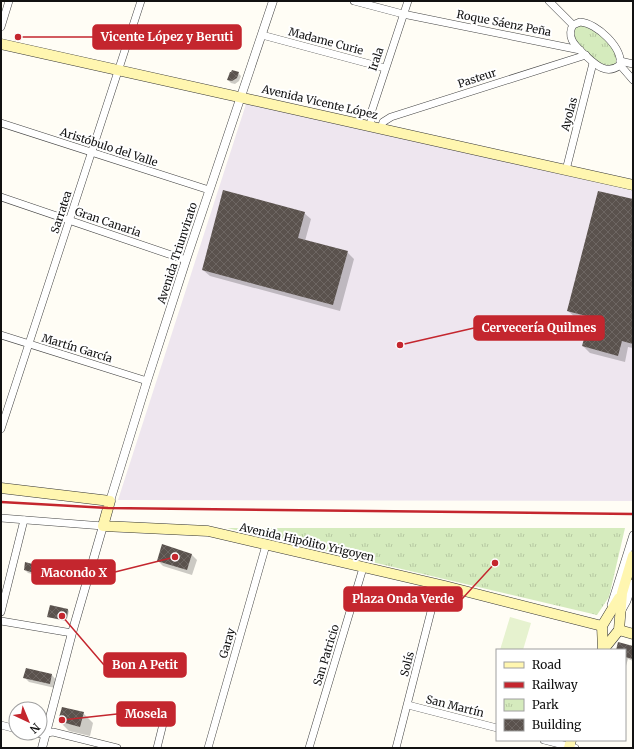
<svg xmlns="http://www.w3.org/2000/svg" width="634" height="749" viewBox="0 0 634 749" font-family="Merriweather,serif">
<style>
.industrial{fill:#eee6ef}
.park{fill:url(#park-tufts)}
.pitch{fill:#e6f2cf}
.shadow{fill:#0003}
.building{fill:url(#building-cross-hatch)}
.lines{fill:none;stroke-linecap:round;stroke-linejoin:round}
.minor-casing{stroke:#444;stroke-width:8}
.tertiary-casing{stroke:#444;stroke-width:9}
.secondary-casing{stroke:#333;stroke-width:11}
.minor{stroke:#fff;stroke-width:7}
.tertiary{stroke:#fff;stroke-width:8}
.secondary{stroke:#fff6b0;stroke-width:10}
.rail{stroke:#c4262e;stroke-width:2.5}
.labels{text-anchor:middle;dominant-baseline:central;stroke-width:4;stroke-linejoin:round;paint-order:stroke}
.street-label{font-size:11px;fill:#111;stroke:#fff}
.leader{fill:none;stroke:#c4262e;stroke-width:1.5}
.callout-dot{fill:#c4262e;stroke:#fff;stroke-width:1.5}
.callout{fill:#c4262e;stroke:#c4262e;stroke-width:1.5}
.callout-label{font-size:12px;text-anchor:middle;font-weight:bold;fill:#fff}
</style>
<defs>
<pattern id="park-tufts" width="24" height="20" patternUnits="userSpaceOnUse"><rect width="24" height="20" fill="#d5ebbd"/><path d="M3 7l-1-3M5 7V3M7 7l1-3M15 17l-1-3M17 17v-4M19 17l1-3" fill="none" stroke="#b6c8a1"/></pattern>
<pattern id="building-cross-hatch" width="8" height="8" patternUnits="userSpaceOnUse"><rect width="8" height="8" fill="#5a524d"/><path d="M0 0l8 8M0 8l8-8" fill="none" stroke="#6d6662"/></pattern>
</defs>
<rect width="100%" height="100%" fill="#fffdf5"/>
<!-- industrial -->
<polygon class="industrial" points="247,101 633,191 633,501 118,500"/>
<!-- park -->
<g class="park">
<path d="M580 24C596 31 617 43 617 63 605 73 580 50 575 39 573 35 574 30 574 26Z"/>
<polygon points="227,528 625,528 609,597 597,615"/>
</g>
<!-- pitch -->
<polygon class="pitch" points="510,617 531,623 523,650 500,650"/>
<!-- shadow -->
<g class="shadow">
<polygon points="238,73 241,76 239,81 235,84 231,83 228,80"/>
<polygon points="633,200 633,348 628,347 625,362 590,353 583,346 590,321 575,317 568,311"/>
<polygon points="304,213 311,219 305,241 347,252 354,259 340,311 210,276 203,270"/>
<polygon points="162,546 192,555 197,560 192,575 163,566 158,561"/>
<polygon points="26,564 40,567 43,570 41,576 28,573 25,570"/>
<polygon points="68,610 69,611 67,619 64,621 48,617"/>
<polygon points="633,647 633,661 628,659 626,666 625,666 625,650 617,650"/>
<polygon points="52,675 56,680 55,688 29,682 25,678"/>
<polygon points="83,713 93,723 90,736 69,731 59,721"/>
</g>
<!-- building -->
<g class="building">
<polygon points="232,70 239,72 237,78 232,81 227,80 230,72 231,72"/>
<polygon points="223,190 305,212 298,238 348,251 333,305 202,270"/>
<polygon points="598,191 633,199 633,344 622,341 618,356 582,346 590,317 567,311"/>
<polygon points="162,544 192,554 187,570 157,561"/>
<polygon points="25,562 40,566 38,574 24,570"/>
<polygon points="50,605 68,609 67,618 63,620 47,617"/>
<polygon points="618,642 633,646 633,659 625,657 625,650 616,650"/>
<polygon points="26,668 52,674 50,684 23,678"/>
<polygon points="62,707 84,712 80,727 58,721"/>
</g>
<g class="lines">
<defs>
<g id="minor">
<polyline points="354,1 403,14 580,50"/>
<polyline points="549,1 573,25"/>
<path d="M580 22C597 23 623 48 620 65 606 76 595 64 585 55 580 50 575 46 572 40 570 35 570 30 573 25Z"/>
<polyline points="1,27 9,1"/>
<polyline points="262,35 385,68"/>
<polyline points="620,61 633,64"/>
<polyline points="620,65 633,80"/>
<polyline points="1,123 209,190"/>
<polyline points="371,126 371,113 408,1"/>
<polyline points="381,128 383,122 391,117 586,55"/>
<polyline points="566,170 593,63"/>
<polyline points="1,197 186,260"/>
<polyline points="1,335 147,381"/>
<polyline points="1,429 141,1"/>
<polyline points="1,518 103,526"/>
<polyline points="611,605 633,535"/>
<polyline points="622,610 627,601 633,583"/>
<polyline points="1,612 24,520"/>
<polyline points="1,621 72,633"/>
<polyline points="408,705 497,728"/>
<polyline points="1,725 16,729"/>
<polyline points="33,733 41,734 53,732 117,748"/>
<polyline points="544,740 575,748"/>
<polyline points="157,748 166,712"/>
<polyline points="208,748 266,545"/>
<polyline points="309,748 363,568"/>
<polyline points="396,748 438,584"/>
</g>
<g id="tertiary">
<polyline points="110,501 147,381 186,260 273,1"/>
<polyline points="42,748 72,633 103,526"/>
</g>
<g id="secondary">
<polyline points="1,44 633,185"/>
<polyline points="1,488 110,501 103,526 208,531 445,586 602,626"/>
<polyline points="619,630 633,634"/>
<polyline points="603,650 619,630 622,593 633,556"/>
<polyline points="603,650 602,626 619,598"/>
<polyline points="569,748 571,740"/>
</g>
</defs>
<!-- minor casing -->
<use href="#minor" class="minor-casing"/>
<!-- tertiary casing -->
<use href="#tertiary" class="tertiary-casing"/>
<!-- secondary casing -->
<use href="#secondary" class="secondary-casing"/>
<!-- minor -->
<use href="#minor" class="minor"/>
<!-- tertiary -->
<use href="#tertiary" class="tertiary"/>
<!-- secondary -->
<use href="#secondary" class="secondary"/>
<!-- rail -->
<polyline class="rail" points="1,502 108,508 633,514"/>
</g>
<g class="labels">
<!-- street labels -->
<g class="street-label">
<text transform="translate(504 23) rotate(11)">Roque Sáenz Peña</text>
<text transform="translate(326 41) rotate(15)">Madame Curie</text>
<text transform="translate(376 59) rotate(-72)">Irala</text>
<text transform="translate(477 78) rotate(-18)">Pasteur</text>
<text transform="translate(320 102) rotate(13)">Avenida Vicente López</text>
<text transform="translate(569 114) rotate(-75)">Ayolas</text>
<text transform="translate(109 147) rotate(18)">Aristóbulo del Valle</text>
<text transform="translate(61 212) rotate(-72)">Sarratea</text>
<text transform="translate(108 222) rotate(19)">Gran Canaria</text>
<text transform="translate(177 253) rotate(-72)">Avenida Triunvirato</text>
<text transform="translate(77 348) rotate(17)">Martín García</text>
<text transform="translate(307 542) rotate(13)">Avenida Hipólito Yrigoyen</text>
<text transform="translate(227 643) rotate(-74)">Garay</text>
<text transform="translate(326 655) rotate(-73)">San Patricio</text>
<text transform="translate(407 664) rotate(-76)">Solís</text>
<text transform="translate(455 706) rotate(14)">San Martín</text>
</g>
</g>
<!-- callouts -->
<path class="leader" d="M18 37L93 37M400 345L474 328M175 557L115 572M495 563L462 599M62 616L104 665M62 720L117 714"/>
<g class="callout-dot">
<circle cx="18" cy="37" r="4"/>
<circle cx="400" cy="345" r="4"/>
<circle cx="175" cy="557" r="4"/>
<circle cx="495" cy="563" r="4"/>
<circle cx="62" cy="616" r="4"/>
<circle cx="62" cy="720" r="4"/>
</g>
<g class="callout">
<rect x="93" y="25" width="148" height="24" rx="4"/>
<rect x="474" y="316" width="130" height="24" rx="4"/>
<rect x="32" y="560" width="83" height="24" rx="4"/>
<rect x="344" y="587" width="118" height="24" rx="4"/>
<rect x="104" y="653" width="82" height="24" rx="4"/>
<rect x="117" y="702" width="58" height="24" rx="4"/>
</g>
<g class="callout-label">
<text x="167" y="41">Vicente López y Beruti</text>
<text x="539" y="332">Cervecería Quilmes</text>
<text x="74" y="577">Macondo X</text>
<text x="403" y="603">Plaza Onda Verde</text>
<text x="145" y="669">Bon A Petit</text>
<text x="146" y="718">Mosela</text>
</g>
<!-- border -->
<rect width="634" height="749" fill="none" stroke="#111111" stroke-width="4"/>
<!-- legend -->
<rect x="496" y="649" width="130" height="92" fill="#ffffff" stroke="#a0a0a0"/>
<rect x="504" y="662" width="20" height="6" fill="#fff6b0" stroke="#a0a0a0"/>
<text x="532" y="669" font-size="12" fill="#111111">Road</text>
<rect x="504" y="682" width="20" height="6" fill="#c4262e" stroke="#a0a0a0"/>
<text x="532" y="689" font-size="12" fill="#111111">Railway</text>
<rect x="504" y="699" width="20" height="12" fill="url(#park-tufts)" stroke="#a0a0a0"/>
<text x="532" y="709" font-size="12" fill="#111111">Park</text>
<rect x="504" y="719" width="20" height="12" fill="url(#building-cross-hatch)" stroke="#a0a0a0"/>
<text x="532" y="729" font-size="12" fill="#111111">Building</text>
<!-- north arrow -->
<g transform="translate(28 721) rotate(136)"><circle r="19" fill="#ffffff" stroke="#a0a0a0"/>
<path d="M0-3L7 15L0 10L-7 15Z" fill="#c4262e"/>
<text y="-6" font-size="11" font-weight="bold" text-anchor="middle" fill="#111111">N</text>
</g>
</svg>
